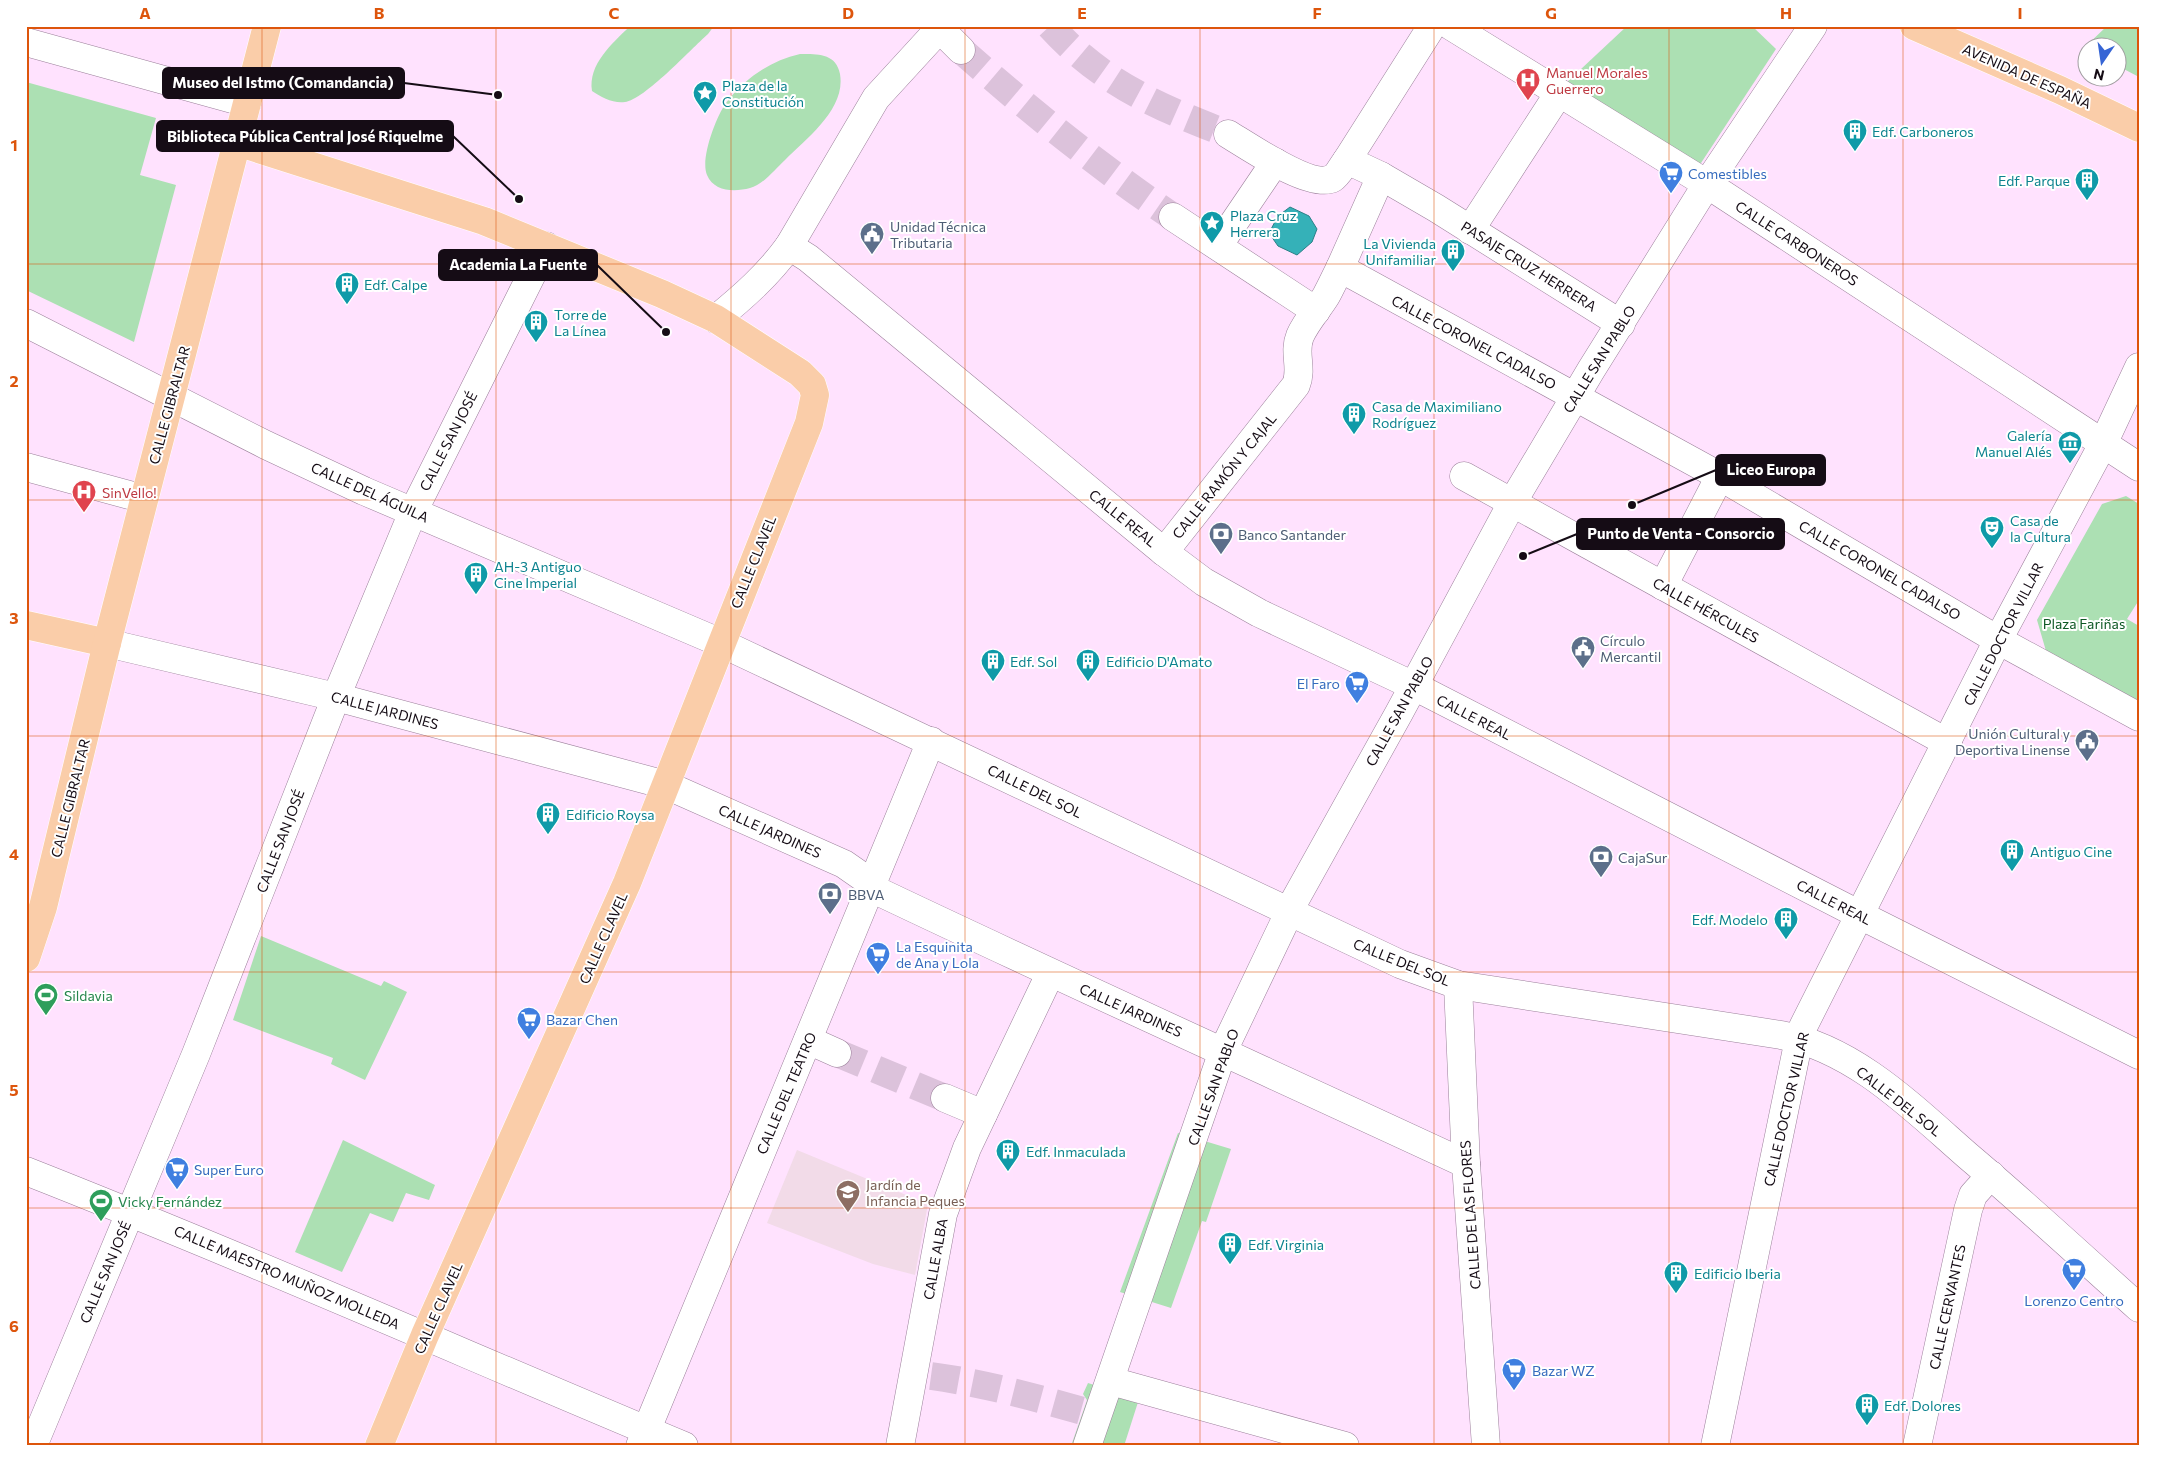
<svg xmlns="http://www.w3.org/2000/svg" width="2165" height="1472" viewBox="0 0 2165 1472" font-family="Commissioner,sans-serif">
<style>
.education{fill:#f2dbe8}
.green{fill:#ace0b3}
.water{fill:#35b1b8;stroke:#2b8087}
.lines{fill:none;stroke-linecap:round;stroke-linejoin:round}
.minor-tunnel{stroke:#dcc2db;stroke-width:28;stroke-dasharray:28 14;stroke-linecap:butt}
.minor-casing{stroke:#9c819b;stroke-width:29}
.major-casing{stroke:#fff;stroke-width:29}
.minor{stroke:#fff;stroke-width:28}
.major{stroke:#facda9;stroke-width:28}
.grid{fill:none;stroke:#dd550c;stroke-width:1;stroke-opacity:0.55}
.labels{text-anchor:middle;dominant-baseline:central;stroke-width:4;stroke-linejoin:round;paint-order:stroke}
.health-label{font-size:14px;fill:#be3a42;stroke:#fff;text-anchor:start}
.street-label{font-size:14px;fill:#150c15;stroke:#fff}
.culture-label{font-size:14px;fill:#0d838f;stroke:#fff;text-anchor:start}
.shop-label{font-size:14px;fill:#366cbe;stroke:#fff;text-anchor:start}
.service-label{font-size:14px;fill:#4e5e75;stroke:#fff;text-anchor:start}
.park-label{font-size:14px;fill:#0d5824;stroke:#fff}
.leisure-label{font-size:14px;fill:#27864d;stroke:#fff;text-anchor:start}
.education-label{font-size:14px;fill:#785e54;stroke:#fff;text-anchor:start}
.leader{fill:none;stroke:#150c15;stroke-width:2}
.callout-dot{fill:#150c15;stroke:#fff;stroke-width:2}
.callout{fill:#150c15;stroke:#150c15;stroke-width:2}
.callout-label{font-size:15px;text-anchor:middle;font-weight:bold;fill:#fff}
.neatline{fill:none;stroke:#dd550c;stroke-width:2}
.grid-label{font-size:16px;text-anchor:middle;font-weight:bold;fill:#dd550c}
</style>
<rect width="100%" height="100%" fill="#ffe2fe"/>
<!-- education -->
<polygon class="education" points="797,1150 928,1204 915,1275 873,1264 767,1223"/>
<!-- green -->
<g class="green">
<path d="M630 26H714L708 34C691 49 644 100 625 102 614 104 601 97 592 91 588 64 612 44 630 26Z"/>
<polygon points="1627,26 1752,26 1776,49 1699,166 1565,84"/>
<polygon points="2107,26 2139,26 2139,77 2118,66 2118,48 2088,48 2087,50 2084,48"/>
<path d="M800 54C817 54 836 53 840 74 846 109 807 138 785 160 775 169 763 185 750 188 735 192 714 192 707 175 700 159 716 117 726 103 745 78 770 61 800 54Z"/>
<polygon points="26,82 156,118 140,175 176,185 134,342 26,290"/>
<polygon points="2126,496 2139,504 2139,600 2127,619 2139,626 2139,701 2046,651 2037,620 2102,504"/>
<polygon points="261,936 381,986 384,981 407,992 365,1080 331,1064 333,1058 233,1020"/>
<polygon points="1178,1133 1231,1149 1206,1222 1202,1221 1171,1308 1120,1292"/>
<polygon points="343,1140 435,1185 429,1200 406,1193 393,1222 370,1213 342,1272 295,1252"/>
<polygon points="1088,1383 1139,1399 1124,1446 1071,1446 1087,1400 1083,1394"/>
</g>
<!-- water -->
<polygon class="water" points="1290,207 1309,216 1317,229 1312,242 1297,255 1278,246 1269,233 1278,216"/>
<g class="lines">
<!-- minor-tunnel -->
<g class="minor-tunnel">
<path d="M1050 26C1102 83 1158 107 1228 134"/>
<path d="M961 50C1029 110 1098 166 1173 217"/>
<polyline points="837,1053 945,1098"/>
<path d="M931 1376C983 1383 1033 1397 1083 1411"/>
</g>
<defs>
<g id="minor">
<polyline points="1451,26 1707,184 2139,467"/>
<polyline points="940,29 961,50"/>
<polyline points="26,42 247,103"/>
<path d="M1228 134C1248 146 1312 190 1333 178 1338 175 1343 165 1347 160"/>
<polyline points="1381,176 1436,208 1621,324"/>
<polyline points="1173,217 1316,311"/>
<polyline points="1470,230 1559,93"/>
<polyline points="789,246 808,258 1164,552 1204,582 1259,613 1414,686 1860,915 2139,1055"/>
<polyline points="1218,246 1275,162"/>
<polyline points="1340,268 1381,176 1347,160 1432,26"/>
<path d="M716 319C743 297 768 275 789 246L876 98 942 26"/>
<path d="M26 323 266 445 364 491 721 643 1400 964 1458 985 1781 1035C1855 1049 1913 1108 1968 1156 2026 1205 2082 1257 2139 1308"/>
<polyline points="26,467 144,499"/>
<polyline points="1464,476 1948,743"/>
<path d="M1164 552 1296 385C1303 368 1293 353 1300 336 1306 322 1318 309 1326 296 1331 287 1335 278 1340 268L1714 473 1998 640 2139 717"/>
<polyline points="1663,586 1720,476"/>
<path d="M107 643 336 697 666 785 844 864 867 880 871 888C1068 982 1268 1072 1466 1164"/>
<polyline points="1458,985 1466,1164 1486,1446"/>
<polyline points="808,1040 837,1053"/>
<polyline points="945,1098 983,1114"/>
<path d="M26 1171C247 1258 464 1354 684 1446"/>
<polyline points="1111,1381 1345,1446"/>
<polyline points="33,1446 196,1054 336,697 413,512 546,246"/>
<polyline points="640,1446 931,741"/>
<polyline points="900,1446 943,1214 967,1148 1050,974"/>
<polyline points="1087,1446 1223,1051 1296,898 1399,713 1512,503 1591,370 1707,184 1813,26"/>
<polyline points="1715,1446 1799,1039 1803,1027 1998,640 2103,444 2139,367"/>
<polyline points="1917,1446 1968,1210 1973,1195 1991,1175"/>
</g>
<g id="major">
<polyline points="1914,26 2060,90 2139,128"/>
<polyline points="237,142 484,221 662,294 716,319 800,373 812,385 815,395 809,423 627,883 425,1335 379,1446"/>
<polyline points="26,625 107,643"/>
<polyline points="26,958 43,907 107,643 267,26"/>
</g>
</defs>
<!-- minor casing -->
<use href="#minor" class="minor-casing"/>
<!-- major casing -->
<use href="#major" class="major-casing"/>
<!-- minor -->
<use href="#minor" class="minor"/>
<!-- major -->
<use href="#major" class="major"/>
</g>
<!-- grid -->
<path class="grid" d="M262 26V1446M496 26V1446M731 26V1446M965 26V1446M1200 26V1446M1434 26V1446M1669 26V1446M1903 26V1446M26 264H2139M26 500H2139M26 736H2139M26 972H2139M26 1208H2139"/>
<!-- icons -->
<defs>
<symbol id="hospital-pin" viewBox="-11 -11 22 30"><path d="M0 17L-7.5 6A9.5 9.5 0 1 1 7.5 6Z" fill="#e0444e" stroke="#fff"/><path d="M-5-5h3v3.5h4V-5h3V5h-3V1.5h-4V5h-3Z" fill="#fff"/></symbol>
<symbol id="sight-pin" viewBox="-11 -11 22 30"><path d="M0 17L-7.5 6A9.5 9.5 0 1 1 7.5 6Z" fill="#0f9aa8" stroke="#fff"/><path d="M0-6L1.8-2.2L6-1.7L2.9 1.2L3.7 5.4L0 3.3L-3.7 5.4L-2.9 1.2L-6-1.7L-1.8-2.2Z" fill="#fff"/></symbol>
<symbol id="building-pin" viewBox="-11 -11 22 30"><path d="M0 17L-7.5 6A9.5 9.5 0 1 1 7.5 6Z" fill="#0f9aa8" stroke="#fff"/><path d="M-4-6H4V6H1V3H-1V6H-4ZM-2.5-4.3h1.7v1.8h-1.7ZM.8-4.3h1.7v1.8H.8ZM-2.5-1h1.7V.8h-1.7ZM.8-1h1.7V.8H.8Z" fill="#fff"/></symbol>
<symbol id="supermarket-pin" viewBox="-11 -11 22 30"><path d="M0 17L-7.5 6A9.5 9.5 0 1 1 7.5 6Z" fill="#3f7fe0" stroke="#fff"/><path d="M-6-5.5h2.5l.6 2H6L4.5 2H-2.5L-4.4-4H-6ZM-1.5 3.2a1.3 1.3 0 1 0 .1 0ZM3 3.2a1.3 1.3 0 1 0 .1 0Z" fill="#fff"/></symbol>
<symbol id="civic-pin" viewBox="-11 -11 22 30"><path d="M0 17L-7.5 6A9.5 9.5 0 1 1 7.5 6Z" fill="#5c6f8a" stroke="#fff"/><path d="M-.6-6.5H3V-4.5H.6V-3L4-1V1h2V6H-6V1h2V-1L-.6-3ZM-1.2 2.5V6h2.4V2.5Z" fill="#fff"/></symbol>
<symbol id="museum-pin" viewBox="-11 -11 22 30"><path d="M0 17L-7.5 6A9.5 9.5 0 1 1 7.5 6Z" fill="#0f9aa8" stroke="#fff"/><path d="M0-6L6-3V-2H-6V-3ZM-5-1h2V3h-2ZM-1-1h2V3h-2ZM3-1h2V3H3ZM-6 4H6V6H-6Z" fill="#fff"/></symbol>
<symbol id="theatre-pin" viewBox="-11 -11 22 30"><path d="M0 17L-7.5 6A9.5 9.5 0 1 1 7.5 6Z" fill="#0f9aa8" stroke="#fff"/><path d="M-5-5.5Q0-4 5-5.5V0Q5 5 0 6Q-5 5-5 0ZM-3.3-2.5H-1v1.5H-3.3ZM1-2.5H3.3v1.5H1ZM-2.8 1Q0 5.5 2.8 1Z" fill="#fff"/></symbol>
<symbol id="bank-pin" viewBox="-11 -11 22 30"><path d="M0 17L-7.5 6A9.5 9.5 0 1 1 7.5 6Z" fill="#5c6f8a" stroke="#fff"/><path d="M-6-4H6V4H-6ZM0-2.3a2.3 2.3 0 1 0 0 4.6a2.3 2.3 0 1 0 0-4.6Z" fill="#fff"/></symbol>
<symbol id="stadium-pin" viewBox="-11 -11 22 30"><path d="M0 17L-7.5 6A9.5 9.5 0 1 1 7.5 6Z" fill="#2e9e5b" stroke="#fff"/><path d="M0-5a6.5 5 0 1 0 0 10a6.5 5 0 1 0 0-10ZM-3.5-1.8h7v3.6h-7Z" fill="#fff"/></symbol>
<symbol id="school-pin" viewBox="-11 -11 22 30"><path d="M0 17L-7.5 6A9.5 9.5 0 1 1 7.5 6Z" fill="#8d6e63" stroke="#fff"/><path d="M0-5L7-2L0 1L-7-2ZM-4 1L0 2.5L4 1V4Q0 6-4 4Z" fill="#fff"/></symbol>
</defs>
<g fill-rule="evenodd">
<use href="#hospital-pin" x="1514" y="66" width="28" height="38"/>
<use href="#sight-pin" x="691" y="79" width="28" height="38"/>
<use href="#building-pin" x="1841" y="117" width="28" height="38"/>
<use href="#supermarket-pin" x="1657" y="159" width="28" height="38"/>
<use href="#building-pin" x="2073" y="166" width="28" height="38"/>
<use href="#sight-pin" x="1198" y="209" width="28" height="38"/>
<use href="#civic-pin" x="858" y="220" width="28" height="38"/>
<use href="#building-pin" x="1439" y="237" width="28" height="38"/>
<use href="#building-pin" x="333" y="270" width="28" height="38"/>
<use href="#building-pin" x="522" y="308" width="28" height="38"/>
<use href="#building-pin" x="1340" y="400" width="28" height="38"/>
<use href="#museum-pin" x="2056" y="429" width="28" height="38"/>
<use href="#hospital-pin" x="70" y="478" width="28" height="38"/>
<use href="#theatre-pin" x="1978" y="514" width="28" height="38"/>
<use href="#bank-pin" x="1207" y="520" width="28" height="38"/>
<use href="#building-pin" x="462" y="560" width="28" height="38"/>
<use href="#civic-pin" x="1569" y="634" width="28" height="38"/>
<use href="#building-pin" x="979" y="647" width="28" height="38"/>
<use href="#building-pin" x="1074" y="647" width="28" height="38"/>
<use href="#supermarket-pin" x="1343" y="669" width="28" height="38"/>
<use href="#civic-pin" x="2073" y="727" width="28" height="38"/>
<use href="#building-pin" x="534" y="800" width="28" height="38"/>
<use href="#building-pin" x="1998" y="837" width="28" height="38"/>
<use href="#bank-pin" x="1587" y="843" width="28" height="38"/>
<use href="#bank-pin" x="816" y="880" width="28" height="38"/>
<use href="#building-pin" x="1772" y="905" width="28" height="38"/>
<use href="#supermarket-pin" x="864" y="940" width="28" height="38"/>
<use href="#stadium-pin" x="32" y="981" width="28" height="38"/>
<use href="#supermarket-pin" x="515" y="1005" width="28" height="38"/>
<use href="#building-pin" x="994" y="1137" width="28" height="38"/>
<use href="#supermarket-pin" x="163" y="1155" width="28" height="38"/>
<use href="#school-pin" x="834" y="1178" width="28" height="38"/>
<use href="#stadium-pin" x="87" y="1187" width="28" height="38"/>
<use href="#building-pin" x="1216" y="1230" width="28" height="38"/>
<use href="#supermarket-pin" x="2060" y="1256" width="28" height="38"/>
<use href="#building-pin" x="1662" y="1259" width="28" height="38"/>
<use href="#supermarket-pin" x="1500" y="1356" width="28" height="38"/>
<use href="#building-pin" x="1853" y="1391" width="28" height="38"/>
</g>
<g class="labels">
<!-- health labels -->
<g class="health-label">
<text x="1546" y="72">Manuel Morales<tspan x="1546" dy="16">Guerrero</tspan></text>
<text x="102" y="492">SinVello!</text>
</g>
<!-- street labels -->
<g class="street-label">
<text transform="translate(2027 76) rotate(24)">AVENIDA DE ESPAÑA</text>
<text transform="translate(1797 243) rotate(33)">CALLE CARBONEROS</text>
<text transform="translate(1529 266) rotate(32)">PASAJE CRUZ HERRERA</text>
<text transform="translate(1474 342) rotate(28)">CALLE CORONEL CADALSO</text>
<text transform="translate(1599 359) rotate(-58)">CALLE SAN PABLO</text>
<text transform="translate(169 405) rotate(-75)">CALLE GIBRALTAR</text>
<text transform="translate(448 441) rotate(-63)">CALLE SAN JOSÉ</text>
<text transform="translate(1224 476) rotate(-51)">CALLE RAMÓN Y CAJAL</text>
<text transform="translate(370 492) rotate(24)">CALLE DEL ÁGUILA</text>
<text transform="translate(1123 518) rotate(39)">CALLE REAL</text>
<text transform="translate(753 562) rotate(-68)">CALLE CLAVEL</text>
<text transform="translate(1880 570) rotate(30)">CALLE CORONEL CADALSO</text>
<text transform="translate(1706 610) rotate(29)">CALLE HÉRCULES</text>
<text transform="translate(2003 634) rotate(-63)">CALLE DOCTOR VILLAR</text>
<text transform="translate(385 710) rotate(15)">CALLE JARDINES</text>
<text transform="translate(1399 711) rotate(-61)">CALLE SAN PABLO</text>
<text transform="translate(1474 717) rotate(27)">CALLE REAL</text>
<text transform="translate(1035 791) rotate(26)">CALLE DEL SOL</text>
<text transform="translate(70 798) rotate(-76)">CALLE GIBRALTAR</text>
<text transform="translate(770 831) rotate(24)">CALLE JARDINES</text>
<text transform="translate(280 841) rotate(-69)">CALLE SAN JOSÉ</text>
<text transform="translate(1834 902) rotate(27)">CALLE REAL</text>
<text transform="translate(603 938) rotate(-66)">CALLE CLAVEL</text>
<text transform="translate(1402 962) rotate(22)">CALLE DEL SOL</text>
<text transform="translate(1131 1010) rotate(24)">CALLE JARDINES</text>
<text transform="translate(1213 1087) rotate(-70)">CALLE SAN PABLO</text>
<text transform="translate(786 1093) rotate(-67)">CALLE DEL TEATRO</text>
<text transform="translate(1899 1101) rotate(38)">CALLE DEL SOL</text>
<text transform="translate(1786 1109) rotate(-77)">CALLE DOCTOR VILLAR</text>
<text transform="translate(1470 1215) rotate(-94)">CALLE DE LAS FLORES</text>
<text transform="translate(935 1259) rotate(-80)">CALLE ALBA</text>
<text transform="translate(105 1272) rotate(-67)">CALLE SAN JOSÉ</text>
<text transform="translate(287 1277) rotate(23)">CALLE MAESTRO MUÑOZ MOLLEDA</text>
<text transform="translate(1947 1307) rotate(-78)">CALLE CERVANTES</text>
<text transform="translate(438 1308) rotate(-66)">CALLE CLAVEL</text>
</g>
<!-- culture labels -->
<g class="culture-label">
<text x="722" y="85">Plaza de la<tspan x="722" dy="16">Constitución</tspan></text>
<text x="1872" y="131">Edf. Carboneros</text>
<text x="2070" y="180" text-anchor="end">Edf. Parque</text>
<text x="1230" y="215">Plaza Cruz<tspan x="1230" dy="16">Herrera</tspan></text>
<text x="1436" y="243" text-anchor="end">La Vivienda<tspan x="1436" dy="16">Unifamiliar</tspan></text>
<text x="364" y="284">Edf. Calpe</text>
<text x="554" y="314">Torre de<tspan x="554" dy="16">La Línea</tspan></text>
<text x="1372" y="406">Casa de Maximiliano<tspan x="1372" dy="16">Rodríguez</tspan></text>
<text x="2052" y="435" text-anchor="end">Galería<tspan x="2052" dy="16">Manuel Alés</tspan></text>
<text x="2010" y="520">Casa de<tspan x="2010" dy="16">la Cultura</tspan></text>
<text x="494" y="566">AH-3 Antiguo<tspan x="494" dy="16">Cine Imperial</tspan></text>
<text x="1010" y="661">Edf. Sol</text>
<text x="1106" y="661">Edificio D'Amato</text>
<text x="566" y="814">Edificio Roysa</text>
<text x="2030" y="851">Antiguo Cine</text>
<text x="1768" y="919" text-anchor="end">Edf. Modelo</text>
<text x="1026" y="1151">Edf. Inmaculada</text>
<text x="1248" y="1244">Edf. Virginia</text>
<text x="1694" y="1273">Edificio Iberia</text>
<text x="1884" y="1405">Edf. Dolores</text>
</g>
<!-- shop labels -->
<g class="shop-label">
<text x="1688" y="173">Comestibles</text>
<text x="1340" y="683" text-anchor="end">El Faro</text>
<text x="896" y="946">La Esquinita<tspan x="896" dy="16">de Ana y Lola</tspan></text>
<text x="546" y="1019">Bazar Chen</text>
<text x="194" y="1169">Super Euro</text>
<text x="2074" y="1300" text-anchor="middle">Lorenzo Centro</text>
<text x="1532" y="1370">Bazar WZ</text>
</g>
<!-- service labels -->
<g class="service-label">
<text x="890" y="226">Unidad Técnica<tspan x="890" dy="16">Tributaria</tspan></text>
<text x="1238" y="534">Banco Santander</text>
<text x="1600" y="640">Círculo<tspan x="1600" dy="16">Mercantil</tspan></text>
<text x="2070" y="733" text-anchor="end">Unión Cultural y<tspan x="2070" dy="16">Deportiva Linense</tspan></text>
<text x="1618" y="857">CajaSur</text>
<text x="848" y="894">BBVA</text>
</g>
<!-- park labels -->
<g class="park-label">
<text x="2084" y="623">Plaza Fariñas</text>
</g>
<!-- leisure labels -->
<g class="leisure-label">
<text x="64" y="995">Sildavia</text>
<text x="118" y="1201">Vicky Fernández</text>
</g>
<!-- education labels -->
<g class="education-label">
<text x="866" y="1184">Jardín de<tspan x="866" dy="16">Infancia Peques</tspan></text>
</g>
</g>
<!-- callouts -->
<path class="leader" d="M498 95L404 83M519 199L453 136M666 332L597 265M1632 505L1716 470M1523 556L1577 534"/>
<g class="callout-dot">
<circle cx="498" cy="95" r="5"/>
<circle cx="519" cy="199" r="5"/>
<circle cx="666" cy="332" r="5"/>
<circle cx="1632" cy="505" r="5"/>
<circle cx="1523" cy="556" r="5"/>
</g>
<g class="callout">
<rect x="163" y="68" width="241" height="30" rx="5"/>
<rect x="157" y="121" width="296" height="30" rx="5"/>
<rect x="439" y="250" width="158" height="30" rx="5"/>
<rect x="1716" y="455" width="109" height="30" rx="5"/>
<rect x="1577" y="519" width="207" height="30" rx="5"/>
</g>
<g class="callout-label">
<text x="283" y="88">Museo del Istmo (Comandancia)</text>
<text x="305" y="142">Biblioteca Pública Central José Riquelme</text>
<text x="518" y="270">Academia La Fuente</text>
<text x="1771" y="475">Liceo Europa</text>
<text x="1681" y="539">Punto de Venta - Consorcio</text>
</g>
<!-- border -->
<rect width="2165" height="1472" fill="none" stroke="#ffffff" stroke-width="55"/>
<!-- north arrow -->
<g transform="translate(2102 62) rotate(193)"><circle r="24" fill="#ffffff" stroke="#a19ea1"/>
<path d="M0-4L9 19L0 12L-9 19Z" fill="#3665d5"/>
<text y="-8" font-size="14" font-weight="bold" text-anchor="middle" fill="#150c15">N</text>
</g>
<rect x="28" y="28" width="2110" height="1416" class="neatline"/>
<g class="grid-label">
<text x="145" y="19">A</text>
<text x="379" y="19">B</text>
<text x="614" y="19">C</text>
<text x="848" y="19">D</text>
<text x="1082" y="19">E</text>
<text x="1317" y="19">F</text>
<text x="1551" y="19">G</text>
<text x="1786" y="19">H</text>
<text x="2020" y="19">I</text>
<text x="14" y="151">1</text>
<text x="14" y="387">2</text>
<text x="14" y="624">3</text>
<text x="14" y="860">4</text>
<text x="14" y="1096">5</text>
<text x="14" y="1332">6</text>
</g>
</svg>
